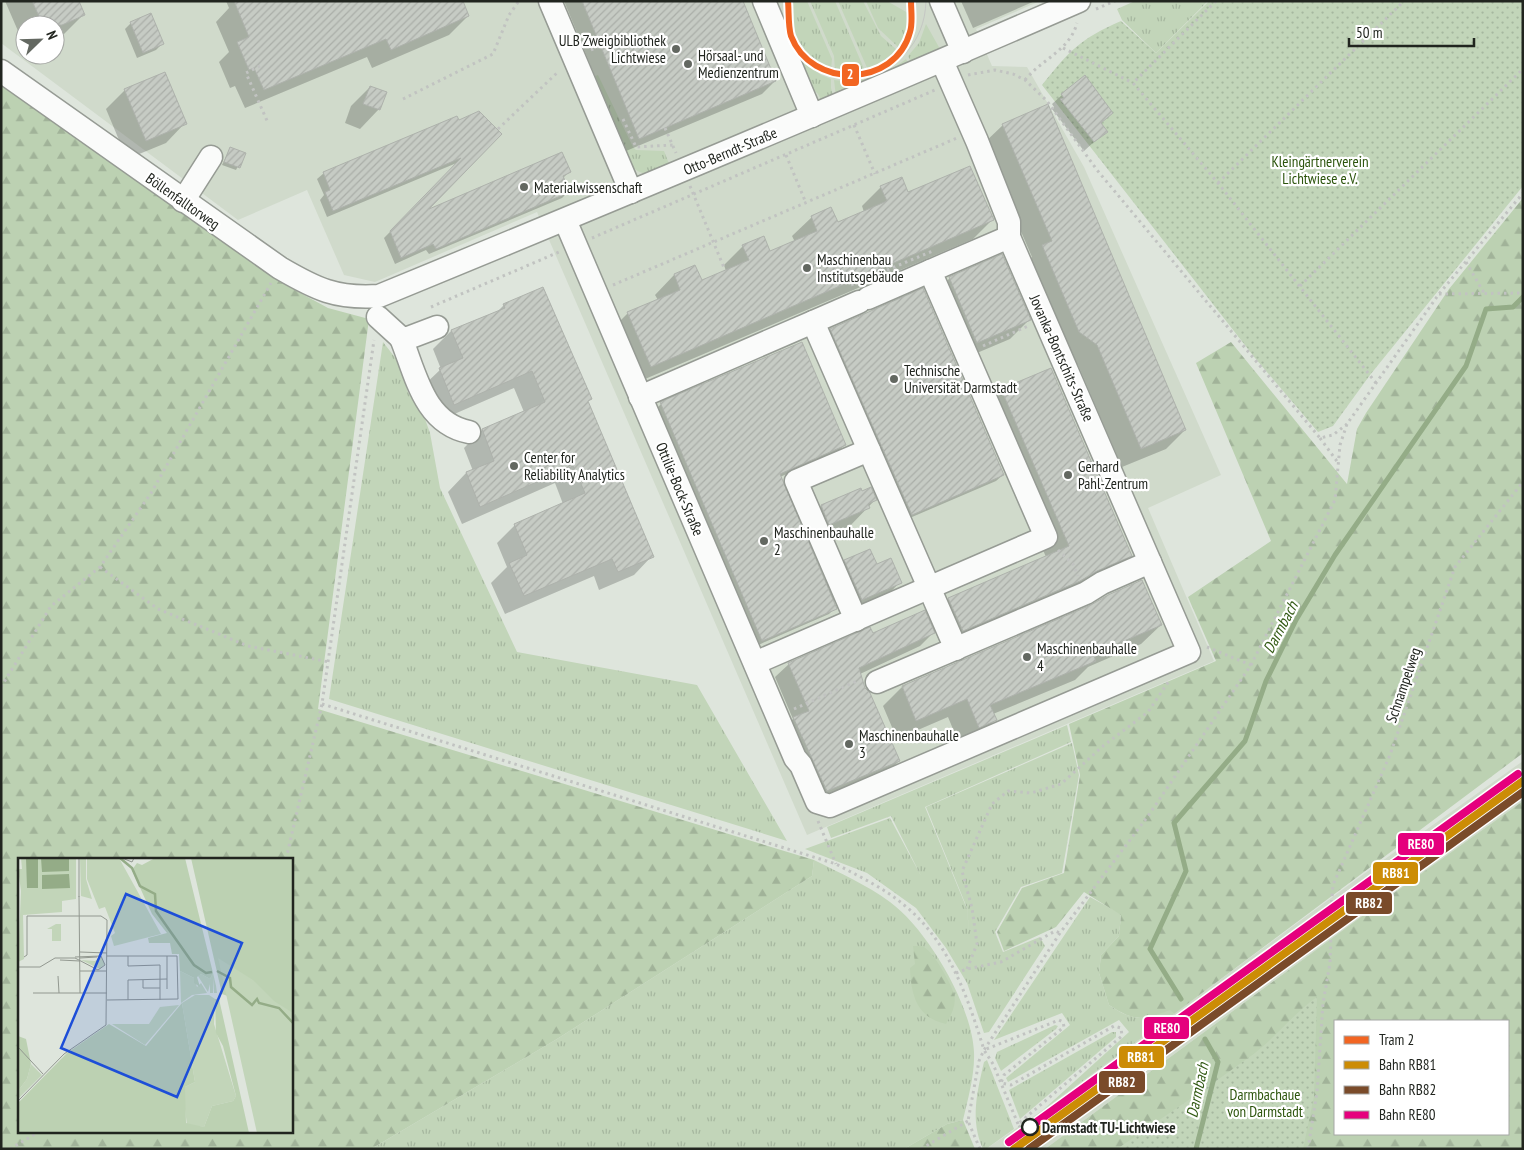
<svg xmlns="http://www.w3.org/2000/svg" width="1524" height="1150" viewBox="0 0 1524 1150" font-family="'PT Sans Narrow',sans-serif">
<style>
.built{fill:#d0dacb;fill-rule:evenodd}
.grass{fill:url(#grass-tufts)}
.forest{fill:url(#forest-firs);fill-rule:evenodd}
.park{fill:url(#park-dots)}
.shadow{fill:#0003}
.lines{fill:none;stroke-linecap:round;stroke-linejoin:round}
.stream{stroke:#94ac87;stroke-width:5}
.building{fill:url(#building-hatch);stroke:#aeb2ac}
.minor-casing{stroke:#969b94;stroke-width:25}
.path{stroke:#c1c3c1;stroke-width:3;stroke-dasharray:2.5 4;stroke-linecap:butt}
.minor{stroke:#fafbfa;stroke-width:22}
.tram{stroke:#c5c7c4;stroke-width:1}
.path-bridge{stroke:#c1c3c1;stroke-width:3;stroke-dasharray:2.5 4;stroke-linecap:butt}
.rail-1-casing{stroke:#fff;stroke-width:11}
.rail-2-casing{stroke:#fff;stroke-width:11}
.rail-3-casing{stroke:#fff;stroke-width:11}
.rail-1{stroke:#cc8c06;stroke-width:8}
.rail-2{stroke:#7a4b2a;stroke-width:8}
.rail-3{stroke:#e5007d;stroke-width:8}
.tram-1-casing{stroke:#fff;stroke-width:10}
.tram-1{stroke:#f26522;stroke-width:6}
.poi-dot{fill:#636861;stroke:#fff;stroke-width:2}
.stop-dot{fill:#fff;stroke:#21251f;stroke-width:2.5}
.labels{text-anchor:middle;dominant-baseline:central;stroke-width:4.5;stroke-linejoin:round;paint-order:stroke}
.poi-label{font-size:15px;fill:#21251f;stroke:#fff;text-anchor:start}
.street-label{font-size:15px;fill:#21251f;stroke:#fff}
.park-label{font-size:15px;fill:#2c540c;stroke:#fff}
.stop-label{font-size:15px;font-weight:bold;fill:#21251f;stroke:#fff;text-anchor:start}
.water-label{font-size:16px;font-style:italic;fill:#315913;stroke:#fff}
.inset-river{fill:none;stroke:#94ac87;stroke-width:2.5}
.inset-road{fill:none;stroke:#929890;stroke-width:1}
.view{fill:#1d4ed8;fill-opacity:0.15;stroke:#1d4ed8;stroke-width:2.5}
.inset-edge{fill:none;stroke:#21251f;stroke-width:2.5}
.line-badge{stroke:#fff;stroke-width:2}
.badge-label{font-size:14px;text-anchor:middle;font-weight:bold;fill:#fff}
</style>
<defs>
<pattern id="grass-tufts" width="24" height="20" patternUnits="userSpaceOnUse" patternTransform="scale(1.25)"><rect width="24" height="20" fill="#c2d5b9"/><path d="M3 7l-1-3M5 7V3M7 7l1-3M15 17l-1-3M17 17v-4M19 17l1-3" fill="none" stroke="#a6b79f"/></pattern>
<pattern id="forest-firs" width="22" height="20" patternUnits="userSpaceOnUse" patternTransform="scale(1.25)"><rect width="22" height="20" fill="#bcd1b2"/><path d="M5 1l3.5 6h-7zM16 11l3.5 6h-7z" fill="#a1b399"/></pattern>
<pattern id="park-dots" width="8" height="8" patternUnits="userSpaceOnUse" patternTransform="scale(1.25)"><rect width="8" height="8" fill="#c2d5b9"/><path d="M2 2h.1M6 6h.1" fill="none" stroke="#a6b79f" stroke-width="1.8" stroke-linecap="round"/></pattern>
<pattern id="building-hatch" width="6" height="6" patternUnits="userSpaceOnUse" patternTransform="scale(1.25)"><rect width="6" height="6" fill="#c6cbc4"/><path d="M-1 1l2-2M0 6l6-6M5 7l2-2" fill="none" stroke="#aaaea8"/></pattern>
</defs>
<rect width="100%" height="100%" fill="#dee5dc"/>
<!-- built -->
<g class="built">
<path d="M1 1H1040L976 29 992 66 1027 67 1084 167 1221 475 1148 508 1214 661 807 835 537 212 375 282 344 275 307 190 238 220 1 43ZM25 25H55V55H25Z"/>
<polygon points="1523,761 1523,801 1380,903 1045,1149 986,1149 1043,1110 1361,876"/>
</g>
<!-- grass -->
<g class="grass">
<path d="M793 1H807L832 59 831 70C803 58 787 32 793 1Z"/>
<polygon points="810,1 835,1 865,71 851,73 835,71 834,56"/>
<polygon points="838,1 863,1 881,36 897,50 885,62 868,70"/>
<polygon points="866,1 887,1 908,13 907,29 898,47 878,28"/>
<polygon points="1135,1 1208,1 1156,53 1122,20 1117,9"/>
<polygon points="926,24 940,49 912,64 908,56 919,43"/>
<polygon points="799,58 821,75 831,79 831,88 834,98 823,103 818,94 808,84"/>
<path d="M906 59 910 66 836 97 834 80C862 84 884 76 906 59Z"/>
<path d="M598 75 633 147 636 150 664 151 670 166C651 174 644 179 628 163L590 78Z"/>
<polygon points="383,342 397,360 408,392 425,419 430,433 440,488 517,652 697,685 787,841 329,699"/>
<polygon points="1067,725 1071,742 925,807 967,909 970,942 967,908 926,807 1072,743 1079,775 1062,873 1021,887 995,932 1003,952 1040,937 1045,946 989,1032 984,1033 967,983 946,948 916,908 867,873 805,849 890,818 921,876 891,816 831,838 827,827"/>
<path d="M814 860C840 873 867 885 890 902 928 930 972 1006 974 1052 975 1074 968 1099 963 1120L947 1124 904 1149H371L557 1039 812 876Z"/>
<path d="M1090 897 1121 914 1119 936 1101 955 1099 973 1109 1005C1132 1021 1144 1021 1170 1009L1174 1014 1043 1110 1129 1032 1119 1020 1008 1082 1006 1078 1070 1025 1062 1013 994 1040Z"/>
<polygon points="1055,1025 1058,1026 1056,1029 1001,1071 995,1058 997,1052"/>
<polygon points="1112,1032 1116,1032 1116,1037 1020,1119 1009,1090"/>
<path d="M987 1060 1014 1129 986 1149H983C970 1120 977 1092 984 1062Z"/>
</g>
<!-- forest -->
<g class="forest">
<path d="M1 85 280 282 328 308 369 319 318 709 814 860 812 876 557 1039 371 1149H1ZM19 859H291V1131H19Z"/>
<path d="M1523 198V753L1174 1014 1170 1010C1143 1021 1133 1021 1109 1005L1099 973 1101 955 1119 936 1121 915 1084 892 1056 927 1004 951 997 932 1022 888 1064 873 1080 775 1069 724 1216 661 1188 597 1271 541 1196 363 1231 342 1347 484 1357 429 1366 413 1449 289Z"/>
<path d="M1523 801V1149H1045L1380 903ZM1335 1021H1508V1134H1335Z"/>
<path d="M913 946C917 946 921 945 924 947 934 953 951 983 954 994 957 1005 951 1015 946 1024 917 1018 911 995 910 968L915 964Z"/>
<polygon points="963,1120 975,1149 904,1149 947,1124"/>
</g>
<!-- park -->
<g class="park">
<path d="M1209 1H1523V186L1370 375 1333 426 1318 432 1255 358 1042 85C1070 50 1080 39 1121 21L1156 53Z"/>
<path d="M1317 997 1314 1096 1303 1149H1117C1163 1117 1210 1086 1255 1053 1277 1036 1294 1013 1317 997Z"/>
</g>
<!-- shadow -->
<g class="shadow">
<polygon points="5,1 77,1 83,15 64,34 55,38 55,25 25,25 25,47"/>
<polygon points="226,1 462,1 468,16 449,35 372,68 367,57 245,108 235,86 230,88 219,62 229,52 216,22 229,8"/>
<polygon points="564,1 741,1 775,81 762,94 626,151"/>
<polygon points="961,1 1035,1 973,28"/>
<polygon points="131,23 162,44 156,50 137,58 125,29"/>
<polygon points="1084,77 1112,113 1100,124 1106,131 1084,151 1052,109 1054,107 1052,104 1062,95"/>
<polygon points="370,87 379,109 360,129 345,123 351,106"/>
<polygon points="125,90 185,123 166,143 127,159 106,109"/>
<polygon points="459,121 500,134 424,212 569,172 563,178 568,192 562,198 429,254 426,250 395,264 384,238 459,162 327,217 320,200 324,195 317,179 324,173"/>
<polygon points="1003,125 1185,430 1166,449 1122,467 1078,365 1060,351 1024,265 1032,257 983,144"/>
<polygon points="230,148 244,154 236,170 222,165"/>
<polygon points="881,187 992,220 973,239 631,385 609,332 628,313 658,300 655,295 674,275 695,267 701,282 726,271 724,265 743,246 770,253 795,242 792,236 812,217 837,224 864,212 862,206"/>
<polygon points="950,278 1029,320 1010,339 958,361 930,297"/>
<polygon points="504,305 587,402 652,556 634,575 599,590 594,576 505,614 491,583 507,567 497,543 515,525 563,504 555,483 462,524 448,492 466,473 473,471 464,448 482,430 524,412 514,388 436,422 421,388 441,369 433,349 451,331 496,313"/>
<polygon points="831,330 1003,475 996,481 905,520 825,336"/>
<polygon points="1002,390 1131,555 1111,574 943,650 935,631 920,646 860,674 864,688 899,761 886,774 813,804 780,732 793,719 775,677 789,664 872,634 928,620 949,599 1046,557 983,410"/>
<polygon points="661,404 845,445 838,451 780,477 801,527 821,506 860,490 875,500 849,527 808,544 824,582 845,561 876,566 900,582 881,602 842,618 835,601 833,602 835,608 829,614 756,646 655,410"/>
<polygon points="1161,625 1141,644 1088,667 1075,680 993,714 995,720 976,739 960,746 948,717 897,739 883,706 902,687"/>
</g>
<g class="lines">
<!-- stream -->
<g class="stream">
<polyline points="1181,999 1150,949 1186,871 1174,823 1245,741 1266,681 1296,620 1335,555 1466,366 1486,309 1513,307 1523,297"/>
<polyline points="1196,1149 1218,1062 1205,1039"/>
</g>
</g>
<!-- building -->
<g class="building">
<polygon points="32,1 79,1 85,15 62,25 43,25"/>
<polygon points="234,1 463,1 469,16 391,50 386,39 264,90 254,68 249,70 237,42 249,37"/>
<polygon points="582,1 743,1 776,81 639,139"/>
<polygon points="151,13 164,44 143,53 130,22"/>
<polygon points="165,72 187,124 146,141 124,89"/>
<polygon points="1085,75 1113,113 1101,123 1108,132 1094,142 1060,99 1064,98 1061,94"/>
<polygon points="370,86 387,92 380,110 363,104"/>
<polygon points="1048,104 1186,430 1141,449 1097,345 1079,332 1042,245 1052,241 1002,124"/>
<polygon points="479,111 502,134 429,209 562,152 571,172 563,176 570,192 436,249 433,244 401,258 390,231 461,158 333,211 325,192 330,190 323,172 457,116 459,120"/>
<polygon points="230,147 246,153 240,168 224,162"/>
<polygon points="970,166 994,220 651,367 627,312 680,290 674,274 695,265 702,280 749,260 742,245 764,236 770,251 817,231 811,216 831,207 838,222 887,201 880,186 902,177 908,192"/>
<polygon points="1002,254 1031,320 977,343 949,277"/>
<polygon points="543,287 592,399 588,401 654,557 618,572 612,559 524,596 509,563 527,555 514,524 585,493 573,466 480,507 466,472 494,461 482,429 545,402 532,371 454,405 439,368 463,358 451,330 505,308 503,304"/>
<polygon points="923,288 1004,475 912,515 830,329"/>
<polygon points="802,342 846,445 780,474 837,609 762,641 660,402"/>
<polygon points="1051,368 1132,556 1097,571 1080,581 963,631 948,598 1069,546 1001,389"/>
<polygon points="871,487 877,500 868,504 870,508 829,525 821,505 861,488 862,491"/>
<polygon points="870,549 877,564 891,558 902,583 862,600 844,560"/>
<polygon points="1142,580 1162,625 1093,654 1096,661 990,705 997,720 979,728 967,699 916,721 902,686 1091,605 1108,595"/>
<polygon points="925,610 935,633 859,668 865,688 870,693 900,761 827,791 793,717 809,711 788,663 870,627 873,633"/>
</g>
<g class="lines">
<defs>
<g id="minor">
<polyline points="550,1 631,192"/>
<polyline points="764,1 812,116"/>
<polyline points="941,1 963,52"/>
<path d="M1 71 280 268C316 289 336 299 379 296 613 200 847 102 1079 1"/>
<polyline points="183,201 211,157"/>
<polyline points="565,220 795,758 801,765 817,802 830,806 1189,652 1009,237 1009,222 977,141 942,61"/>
<polyline points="868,298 930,271"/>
<polyline points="378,317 401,338 408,338 437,327"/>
<polyline points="813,322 859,302"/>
<path d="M401 338C416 375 424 423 469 432"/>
<polyline points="640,397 813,322 956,649"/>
<polyline points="856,620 796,481 869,450"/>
<polyline points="755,663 1046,537 930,271 1009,237"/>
<polyline points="877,682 1086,593 1102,583 1150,562"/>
</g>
</defs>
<!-- minor casing -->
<use href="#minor" class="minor-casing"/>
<!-- path -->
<g class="path">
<polyline points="1216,1 1133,83 1218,183 1376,383"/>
<polyline points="1096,9 1115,1"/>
<polyline points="1063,48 1133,83"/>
<polyline points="591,50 600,46"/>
<polyline points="260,66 246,73 268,123"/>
<polyline points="968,75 995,70 1013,74 1025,80 1047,101 1097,170 1320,438 1333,435 1347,424"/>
<path d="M1025 80C1042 59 1070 50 1077 23"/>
<polyline points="403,99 493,54 509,15 519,1"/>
<polyline points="623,119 636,147 673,145"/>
<polyline points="854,125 875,174"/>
<polyline points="665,128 676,153"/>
<polyline points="498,129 559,71"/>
<polyline points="786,155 806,203"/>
<polyline points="1218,183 1404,1"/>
<polyline points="690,186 725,270"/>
<polyline points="592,238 935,90"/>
<polyline points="1466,262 1484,293"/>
<polyline points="613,285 957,138"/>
<polyline points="1300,286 1523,69"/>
<polyline points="1439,294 1523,293"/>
<polyline points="431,307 559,252"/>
<polyline points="983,346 1028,326"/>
<polyline points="1320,438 1339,464"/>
<polyline points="1058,550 1073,564 1078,576"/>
<polyline points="100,567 158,609 248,646 329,662"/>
<polyline points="1207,647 1251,665"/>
<polyline points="1,687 51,606 100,567 151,493 271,283"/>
<path d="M322 704 836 864C860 877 884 888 904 905 949 941 968 998 984 1050"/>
<polyline points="794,709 859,680"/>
<polyline points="818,821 836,864"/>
<polyline points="286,859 322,704 374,340"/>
<polyline points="1331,909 1333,885 1390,755 1455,567 1523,482"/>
<polyline points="967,969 977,944 972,908 962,871 992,804 1008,791 1031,793 1061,784 1103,746 1148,712 1169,681"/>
<polyline points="956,973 967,969 1001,962 1055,931 1060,933"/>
<polyline points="1018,1124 993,1064 984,1050 1059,1020 1063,1022 1064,1027 1004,1075 1001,1083 1011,1085 1114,1026 1121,1028 1122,1036 1018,1124 1025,1134"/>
<polyline points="10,1149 40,1131"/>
<polyline points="921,1149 968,1121"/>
<polyline points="980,1149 968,1121 979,1061 984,1050 1060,933 1148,816 1251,665 1335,500 1340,445 1347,424 1439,294 1523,193"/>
<polyline points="1308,1149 1317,1092 1323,1003 1330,963 1331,931"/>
</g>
<!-- minor -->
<use href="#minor" class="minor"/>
<!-- tram -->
<path class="tram" d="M853 77C895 74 925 44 926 1"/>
<!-- path-bridge -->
<polyline class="path-bridge" points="851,285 935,250"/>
<defs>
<polyline id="rail-1" points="1014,1149 1523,781"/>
<polyline id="rail-2" points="1029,1149 1523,792"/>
<polyline id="rail-3" points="1009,1142 1518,774"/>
</defs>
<!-- rail-1 casing -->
<use href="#rail-1" class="rail-1-casing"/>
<!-- rail-2 casing -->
<use href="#rail-2" class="rail-2-casing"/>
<!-- rail-3 casing -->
<use href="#rail-3" class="rail-3-casing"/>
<!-- rail-1 -->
<use href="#rail-1" class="rail-1"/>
<!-- rail-2 -->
<use href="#rail-2" class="rail-2"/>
<!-- rail-3 -->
<use href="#rail-3" class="rail-3"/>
<defs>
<path id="tram-1" d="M788 1C789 12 788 26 791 36 811 89 895 88 910 32 913 23 911 11 911 1"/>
</defs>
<!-- tram-1 casing -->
<use href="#tram-1" class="tram-1-casing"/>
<!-- tram-1 -->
<use href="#tram-1" class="tram-1"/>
</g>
<!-- markers -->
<g class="poi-dot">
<circle cx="676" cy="49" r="5"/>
<circle cx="688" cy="64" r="5"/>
<circle cx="524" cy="187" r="5"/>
<circle cx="807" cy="268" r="5"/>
<circle cx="894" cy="379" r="5"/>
<circle cx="514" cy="466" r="5"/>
<circle cx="1068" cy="475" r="5"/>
<circle cx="764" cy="541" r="5"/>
<circle cx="1027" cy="657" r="5"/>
<circle cx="849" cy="744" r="5"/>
</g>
<circle class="stop-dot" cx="1030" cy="1127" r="8"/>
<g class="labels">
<!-- poi labels -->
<g class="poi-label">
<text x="666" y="40" text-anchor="end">ULB Zweigbibliothek<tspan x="666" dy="17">Lichtwiese</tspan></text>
<text x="698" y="55">Hörsaal- und<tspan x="698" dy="17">Medienzentrum</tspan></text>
<text x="534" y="187">Materialwissenschaft</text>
<text x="817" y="259">Maschinenbau<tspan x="817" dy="17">Institutsgebäude</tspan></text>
<text x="904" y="370">Technische<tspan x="904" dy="17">Universität Darmstadt</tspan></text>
<text x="524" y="457">Center for<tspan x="524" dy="17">Reliability Analytics</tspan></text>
<text x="1078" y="466">Gerhard<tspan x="1078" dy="17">Pahl-Zentrum</tspan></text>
<text x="774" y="532">Maschinenbauhalle<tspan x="774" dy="17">2</tspan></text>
<text x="1037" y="648">Maschinenbauhalle<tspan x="1037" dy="17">4</tspan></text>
<text x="859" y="735">Maschinenbauhalle<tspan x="859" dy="17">3</tspan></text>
</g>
<!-- street labels -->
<g class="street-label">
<text transform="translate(730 151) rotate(-23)">Otto-Berndt-Straße</text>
<text transform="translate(183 201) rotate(35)">Böllenfalltorweg</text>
<text transform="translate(1062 358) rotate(66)">Jovanka-Bontschits-Straße</text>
<text transform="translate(680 489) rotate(67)">Ottilie-Bock-Straße</text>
<text transform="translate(1403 685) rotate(-71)">Schnampelweg</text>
</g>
<!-- park labels -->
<g class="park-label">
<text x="1320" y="161">Kleingärtnerverein<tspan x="1320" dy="17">Lichtwiese e.V.</tspan></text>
<text x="1265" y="1094">Darmbachaue<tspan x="1265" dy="17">von Darmstadt</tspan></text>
</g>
<!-- stop labels -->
<g class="stop-label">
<text x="1042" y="1127">Darmstadt TU-Lichtwiese</text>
</g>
<!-- water labels -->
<g class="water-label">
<text transform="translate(1280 627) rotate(-62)">Darmbach</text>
<text transform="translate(1197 1090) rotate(-78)">Darmbach</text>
</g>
</g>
<!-- overview -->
<g transform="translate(18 858)">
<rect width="275" height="275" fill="#dee5dc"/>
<path d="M62 0H68V21L74 41 63 38ZM38 66H43V83H34V71H29ZM83 99 87 106 82 111 63 102 77 103ZM162 113 176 120 179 129 183 125 189 135 174 137 163 145ZM195 115 199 132 198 128 199 135H196L195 120V135H192V126L190 134 180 118 183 116 192 121ZM177 137H191L197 141 196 166 218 238 215 243 194 248 186 269 169 267 166 243 167 229 177 224 164 145ZM161 147 127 187 94 166H131L142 149ZM13 206 24 217 0 241V233L9 221Z" fill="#c2d5b9"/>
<path d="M137 0H167L195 115 192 121 183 116 179 119 182 129 176 125V120L162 113 161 96H154L152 85H131L130 80 149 75 134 56 114 12 119 5 124 7ZM173 0H275V170L261 156 204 136ZM197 141H201L231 275H0V245L49 195 91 166 128 188 164 145 177 224 167 229 168 265 186 269 194 248 215 243 218 238 205 188 198 175ZM0 178 8 181 13 206 9 221 0 233Z" fill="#bcd1b2"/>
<path d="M3 0H58V41L44 43V54L5 57 6 101 0 104 3 33 0 11H4ZM69 0H101L143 76 96 88 93 78 97 75 87 49 81 51 69 21ZM200 100 235 122 256 143 275 155V275H239Z" fill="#c2d5b9"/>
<path d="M8 0H20V30H9ZM23 0H51V13L24 14ZM51 16 52 30 24 31V17Z" fill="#94ac87"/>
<path class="inset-river" d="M102 0 114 10 122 28 137 36 138 53 176 107 188 115 194 114M199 113 212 120 213 129 234 147 239 141 241 145 261 150 275 165"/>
<path class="inset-road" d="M61 0V39M104 0 114 4 116 0M61 38 62 135M62 94 89 95M110 98V108L142 107V142M149 98V131M57 99 83 98 87 107M62 100 79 99M42 102 62 103M0 109H22L37 100H57L80 112 87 107M62 113H89M40 118 41 135M125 122V130H142M15 135H89M89 142 160 141 159 98H89M110 142V122L149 121M0 189 25 216M0 243 46 196 88 167 89 62 83 58H9V97L6 99"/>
<path class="view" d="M108 36 224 85 159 239 43 190Z"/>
<rect width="275" height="275" class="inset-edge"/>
</g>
<g class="line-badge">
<rect x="841" y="63" width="19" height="24" rx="5" fill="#f26522"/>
<rect x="1397" y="832" width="48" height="24" rx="5" fill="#e5007d"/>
<rect x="1372" y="861" width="47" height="24" rx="5" fill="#cc8c06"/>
<rect x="1345" y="891" width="48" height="24" rx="5" fill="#7a4b2a"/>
<rect x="1143" y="1016" width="47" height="24" rx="5" fill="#e5007d"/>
<rect x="1118" y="1045" width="47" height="24" rx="5" fill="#cc8c06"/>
<rect x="1098" y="1070" width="48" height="24" rx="5" fill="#7a4b2a"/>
</g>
<g class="badge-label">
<text x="850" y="79">2</text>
<text x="1421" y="849">RE80</text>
<text x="1396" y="878">RB81</text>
<text x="1369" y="908">RB82</text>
<text x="1167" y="1033">RE80</text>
<text x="1141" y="1062">RB81</text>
<text x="1122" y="1087">RB82</text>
</g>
<!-- border -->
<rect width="1524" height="1150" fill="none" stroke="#21251f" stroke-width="5"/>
<!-- legend -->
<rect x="1334" y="1020" width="175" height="115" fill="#ffffff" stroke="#a6a8a5"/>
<rect x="1344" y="1036" width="25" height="8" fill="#f26522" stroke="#a6a8a5"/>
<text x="1379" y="1045" font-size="15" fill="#21251f">Tram 2</text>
<rect x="1344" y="1061" width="25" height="8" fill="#cc8c06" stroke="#a6a8a5"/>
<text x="1379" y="1070" font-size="15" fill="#21251f">Bahn RB81</text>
<rect x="1344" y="1086" width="25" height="8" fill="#7a4b2a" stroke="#a6a8a5"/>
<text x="1379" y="1095" font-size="15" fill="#21251f">Bahn RB82</text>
<rect x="1344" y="1111" width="25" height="8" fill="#e5007d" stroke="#a6a8a5"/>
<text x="1379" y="1120" font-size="15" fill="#21251f">Bahn RE80</text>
<!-- north arrow -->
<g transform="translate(40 40) rotate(67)"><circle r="24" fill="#ffffff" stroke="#a6a8a5"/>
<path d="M0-4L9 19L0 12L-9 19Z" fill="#636861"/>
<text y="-8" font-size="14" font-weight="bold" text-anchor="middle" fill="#21251f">N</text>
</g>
<!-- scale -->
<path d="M1349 38v8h125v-8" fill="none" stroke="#21251f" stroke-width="2.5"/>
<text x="1356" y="38" font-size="15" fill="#21251f" stroke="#ffffff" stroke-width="4" paint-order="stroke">50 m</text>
</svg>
